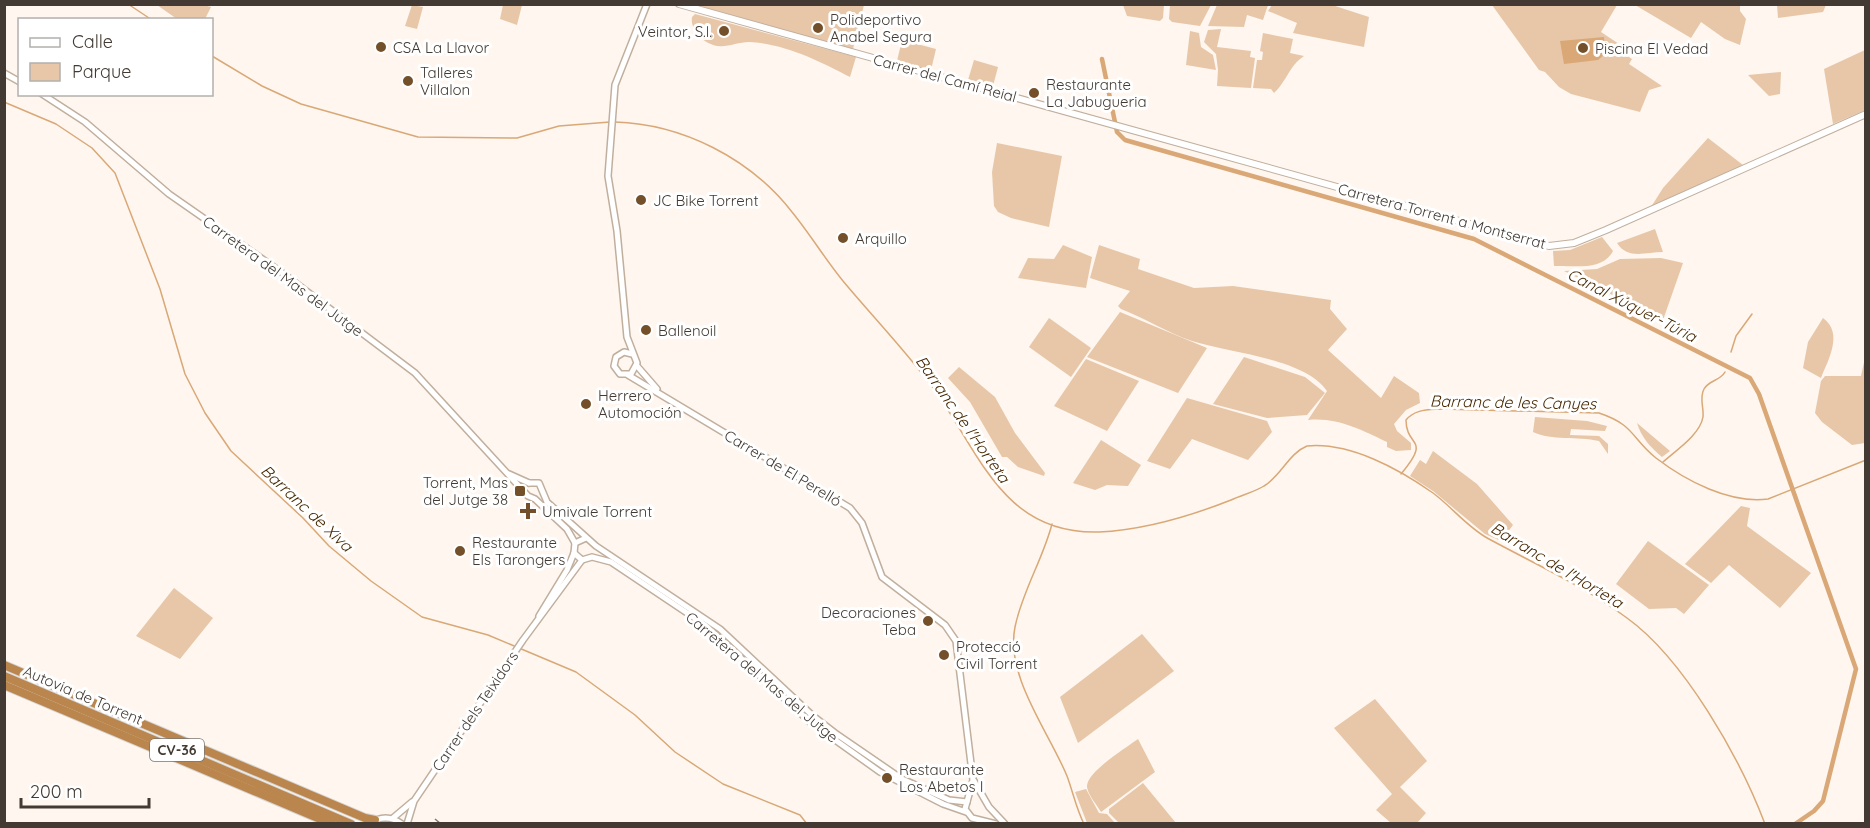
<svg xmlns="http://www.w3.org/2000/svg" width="1870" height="828" viewBox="0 0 1870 828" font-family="Quicksand,sans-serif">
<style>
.green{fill:#e7c7a8}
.water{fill:#d9a876}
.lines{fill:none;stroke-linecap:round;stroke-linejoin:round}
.stream{stroke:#d9a876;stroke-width:1.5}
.canal{stroke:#d9a876;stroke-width:4.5}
.tertiary-casing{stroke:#c1af9e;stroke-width:8}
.secondary-casing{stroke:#c1af9e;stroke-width:8}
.motorway-casing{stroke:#d5d4d2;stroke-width:10}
.tertiary{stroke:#fff;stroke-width:5}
.secondary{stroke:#fff;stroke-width:6}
.motorway{stroke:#ba864e;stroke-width:8}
.rail{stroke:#7f7770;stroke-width:1.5;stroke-dasharray:8 8;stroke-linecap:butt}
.poi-dot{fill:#735029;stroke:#fff;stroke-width:2}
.labels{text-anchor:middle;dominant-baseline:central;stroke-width:6;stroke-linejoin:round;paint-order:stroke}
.shield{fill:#fff;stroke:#7b7570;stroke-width:1.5}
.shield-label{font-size:14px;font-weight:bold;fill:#423a33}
.poi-label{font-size:15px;fill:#423a33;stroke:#fff;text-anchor:start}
.street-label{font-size:15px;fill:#423a33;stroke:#fff}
.water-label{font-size:16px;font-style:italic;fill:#472800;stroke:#fff}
</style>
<rect width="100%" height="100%" fill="#fef6ef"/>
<!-- green -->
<g class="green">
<polygon points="703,4 864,5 853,49 702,7"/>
<polygon points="1329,4 1369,17 1364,47 1293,33 1297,23 1268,11 1272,5"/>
<polygon points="157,5 204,5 211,7 205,19 177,19"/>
<polygon points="412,5 423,7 417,29 405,26"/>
<polygon points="503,5 522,5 517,25 500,19"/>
<polygon points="1123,5 1164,5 1163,18 1160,21 1127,16"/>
<polygon points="1170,5 1211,5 1200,26 1172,22 1169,19"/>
<polygon points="1217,5 1268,5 1263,20 1247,15 1244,27 1208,26"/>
<polygon points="1492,5 1617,5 1601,32 1625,48 1623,53 1632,59 1629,64 1662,86 1649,90 1640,112 1571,94 1559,87 1545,72 1539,70"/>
<polygon points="1635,5 1740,5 1740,11 1746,19 1740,45 1725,39 1701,22 1691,38"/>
<polygon points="1777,5 1777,4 1826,5 1823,12 1778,18"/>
<path d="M695 14 856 57 850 77C820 61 783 43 749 42 737 42 725 49 713 45 701 41 690 29 692 17Z"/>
<polygon points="1221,29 1217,47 1251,51 1250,57 1255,58 1251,88 1217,86 1218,70 1216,54 1204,42 1208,30"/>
<polygon points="1190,31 1199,33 1201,47 1213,55 1216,70 1186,65"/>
<path d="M1263 33 1293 39 1290 53 1304 56C1289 66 1287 81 1274 93L1271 89 1253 88 1257 60H1262L1263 52 1260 51Z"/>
<polygon points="902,40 936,49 931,70 897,61"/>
<polygon points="1865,50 1865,110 1833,124 1824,69"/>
<polygon points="974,60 998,67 993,86 968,80"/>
<polygon points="1781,72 1780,94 1769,96 1748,75"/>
<polygon points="1708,138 1743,165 1651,207 1663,188"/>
<polygon points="997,143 1062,156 1049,227 1011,218 998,212 994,206 992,172"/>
<path d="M1655 229 1663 252C1645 252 1628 260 1617 243Z"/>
<path d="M1602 237 1613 251C1602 272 1572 265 1554 266L1553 251 1570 250Z"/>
<polygon points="1063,245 1092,257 1086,288 1018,278 1028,258 1054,259"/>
<path d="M1099 245 1140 259 1138 269 1194 288 1233 286 1331 300 1330 309 1347 329 1328 350 1381 398 1394 376 1419 393 1420 403 1406 410 1394 424 1397 431 1411 443V450L1396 451 1387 447V442C1361 430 1338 417 1308 420L1327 391C1305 358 1229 353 1192 341 1168 333 1145 318 1121 309L1118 306 1130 291 1090 278Z"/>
<polygon points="1661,258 1683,263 1663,320 1564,271 1597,269 1620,259"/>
<polygon points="1120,312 1207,348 1178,393 1087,357"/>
<polygon points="1049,318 1091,348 1071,377 1029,347"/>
<path d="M1823 318C1844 333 1828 360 1821 378L1803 368 1808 342Z"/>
<polygon points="1244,357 1305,377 1325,393 1307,415 1267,418 1213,404"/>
<polygon points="1865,358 1865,443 1852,445 1822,422 1815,413 1821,381 1825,376 1861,376"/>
<polygon points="1086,359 1139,381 1107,431 1054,406"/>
<polygon points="959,367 995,397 1015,433 1045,473 1044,476 1018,467 1007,457 1002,457 970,402 948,378"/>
<polygon points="1187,398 1267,421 1272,432 1248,460 1192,439 1170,469 1147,461"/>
<path d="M1535 417 1587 421 1607 426 1605 431 1571 429 1570 435 1599 436 1608 444V454L1599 441C1577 436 1552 441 1533 432Z"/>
<path d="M1637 423 1670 451 1662 457C1651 448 1641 437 1637 423Z"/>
<polygon points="1101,440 1141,465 1128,486 1107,485 1095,490 1073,483"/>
<polygon points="1433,451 1477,484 1513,525 1501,541 1485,534 1433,491 1410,476 1420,460 1426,464"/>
<polygon points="1741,506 1750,508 1747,526 1811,573 1780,608 1729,565 1711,583 1685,564"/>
<polygon points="1648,541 1709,585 1684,614 1676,608 1649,609 1616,584"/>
<polygon points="174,588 213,618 180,659 136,636"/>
<polygon points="1142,634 1174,671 1078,743 1060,697"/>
<polygon points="1375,699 1427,761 1400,787 1426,813 1417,823 1391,823 1376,810 1392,794 1334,728"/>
<path d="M1138 739 1155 772 1101 812C1097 805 1088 795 1087 787 1086 772 1126 748 1138 739Z"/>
<polygon points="1143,783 1176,823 1119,823 1109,813 1109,809"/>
<polygon points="1086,789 1099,813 1107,814 1115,823 1087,823 1075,792"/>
</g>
<!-- water -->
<polygon class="water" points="1604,37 1605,54 1598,60 1564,64 1560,41"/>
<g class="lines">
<!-- stream -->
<g class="stream">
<polyline points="128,4 152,20"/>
<polyline points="212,56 262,86 301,104 418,137 517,138 559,126 610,122"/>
<polyline points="4,102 56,124 92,148 115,173 160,289 185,374 205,413 231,451 303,518 329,546 371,581 422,617 488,635 576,672 635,715 675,752 723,784 800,815 807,824"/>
<path d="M615 122C682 124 750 158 792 212 810 234 825 259 843 281 873 317 906 351 934 389 980 453 1003 535 1099 532 1145 530 1188 517 1231 500 1241 495 1255 492 1264 486 1281 476 1289 453 1307 446 1350 442 1399 469 1433 493 1452 507 1468 528 1489 539 1535 564 1584 586 1627 618 1684 659 1740 758 1765 824"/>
<polyline points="1731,352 1736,336 1752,314"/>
<path d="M1663 462C1675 451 1700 435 1703 417 1704 407 1699 398 1704 389 1709 380 1720 381 1725 372"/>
<path d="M1401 474C1432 437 1406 448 1406 420 1415 409 1428 410 1441 409L1599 413C1635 425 1631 438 1656 458 1686 481 1730 504 1768 499L1866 460"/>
<path d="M1052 524C1043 559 1022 592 1015 627 1005 676 1049 732 1067 776 1073 792 1076 808 1084 824"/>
</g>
<!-- canal -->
<polyline class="canal" points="1102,59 1117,132 1125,140 1474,239 1750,378 1759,394 1856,669 1823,801 1814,811 1795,824"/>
<defs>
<g id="tertiary">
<polyline points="4,73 20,82"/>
<polyline points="42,94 85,122 169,194 281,272 415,373 528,496 535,499 567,529 575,543"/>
<polyline points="632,354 624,352 616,357 614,366 620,374 631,374 637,363 627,337 617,231 608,176 615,85 647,4"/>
<polyline points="637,366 657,389"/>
<polyline points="628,375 850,508 862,523 882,577 945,625 956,641 973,780 965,809 972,818 996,824"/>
<polyline points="509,474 529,483"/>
<polyline points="529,483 539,483 547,502 596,546 720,629 813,716 835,733 902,779 949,800 967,802"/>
<polyline points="574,553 582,560 592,557 611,562 705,625 810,722 880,772 943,804 966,812"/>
<polyline points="539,616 567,570 574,553 575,543 586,538"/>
<polyline points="974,781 989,807 1005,824"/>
<polyline points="393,818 412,802"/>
<path d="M369 824C380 816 391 816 402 824"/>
<polyline points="407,824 414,801 523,640 582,560"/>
</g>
<polyline id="secondary" points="679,4 1549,246 1574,243 1606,230 1866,114"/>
<g id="motorway">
<polyline points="4,665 365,818 375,820"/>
<polyline points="4,676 351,824"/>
<polyline points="4,685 332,824"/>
</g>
</defs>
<!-- tertiary casing -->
<use href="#tertiary" class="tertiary-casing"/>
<!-- secondary casing -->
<use href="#secondary" class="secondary-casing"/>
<!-- motorway casing -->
<use href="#motorway" class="motorway-casing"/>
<!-- tertiary -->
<use href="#tertiary" class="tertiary"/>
<!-- secondary -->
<use href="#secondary" class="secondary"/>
<!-- motorway -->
<use href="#motorway" class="motorway"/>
<!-- rail -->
<polyline class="rail" points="435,819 441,824"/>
</g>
<!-- markers -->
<g class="poi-dot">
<circle cx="818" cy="28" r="6"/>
<circle cx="724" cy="31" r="6"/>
<circle cx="381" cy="47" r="6"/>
<circle cx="1583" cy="48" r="6"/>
<circle cx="408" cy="81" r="6"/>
<circle cx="1034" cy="93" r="6"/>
<circle cx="641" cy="200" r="6"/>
<circle cx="843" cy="238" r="6"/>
<circle cx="646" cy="330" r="6"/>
<circle cx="586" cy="404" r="6"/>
<rect x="514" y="485" width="12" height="12" rx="3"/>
<path d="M525 502h6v6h6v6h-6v6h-6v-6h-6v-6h6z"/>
<circle cx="460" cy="551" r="6"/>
<circle cx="928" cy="621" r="6"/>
<circle cx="944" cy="655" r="6"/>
<circle cx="887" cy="778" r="6"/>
</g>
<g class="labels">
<!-- shield labels -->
<rect class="shield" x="150" y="739" width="54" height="22" rx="4.5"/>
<g class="shield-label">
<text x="177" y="750">CV-36</text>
</g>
<!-- poi labels -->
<g class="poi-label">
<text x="830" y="19">Polideportivo<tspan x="830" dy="17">Anabel Segura</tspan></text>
<text x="712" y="31" text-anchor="end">Veintor, S.l.</text>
<text x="393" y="47">CSA La Llavor</text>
<text x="1595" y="48">Piscina El Vedad</text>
<text x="420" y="72">Talleres<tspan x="420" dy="17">Villalon</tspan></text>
<text x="1046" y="84">Restaurante<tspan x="1046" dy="17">La Jabugueria</tspan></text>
<text x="653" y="200">JC Bike Torrent</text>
<text x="855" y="238">Arquillo</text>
<text x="658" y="330">Ballenoil</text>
<text x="598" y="395">Herrero<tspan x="598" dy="17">Automoción</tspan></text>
<text x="508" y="482" text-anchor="end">Torrent, Mas<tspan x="508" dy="17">del Jutge 38</tspan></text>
<text x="542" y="511">Umivale Torrent</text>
<text x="472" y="542">Restaurante<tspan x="472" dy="17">Els Tarongers</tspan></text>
<text x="916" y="612" text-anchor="end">Decoraciones<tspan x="916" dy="17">Teba</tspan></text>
<text x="956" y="646">Protecció<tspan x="956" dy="17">Civil Torrent</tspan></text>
<text x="899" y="769">Restaurante<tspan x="899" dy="17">Los Abetos I</tspan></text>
</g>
<!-- street labels -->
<g class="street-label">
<text transform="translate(945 78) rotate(15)">Carrer del Camí Reial</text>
<text transform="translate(1442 216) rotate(15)">Carretera Torrent a Montserrat</text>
<text transform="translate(283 276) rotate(36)">Carretera del Mas del Jutge</text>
<text transform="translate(783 468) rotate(31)">Carrer de El Perelló</text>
<text transform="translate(762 677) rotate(40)">Carretera del Mas del Jutge</text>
<text transform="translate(83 695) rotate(23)">Autovia de Torrent</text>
<text transform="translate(475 711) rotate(-56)">Carrer dels Teixidors</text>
</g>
<!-- water labels -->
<g class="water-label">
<text transform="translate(1632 305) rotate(27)">Canal Xúquer-Túria</text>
<text transform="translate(1513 402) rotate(1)">Barranc de les Canyes</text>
<text transform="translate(963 419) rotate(55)">Barranc de l'Horteta</text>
<text transform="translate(307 508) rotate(43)">Barranc de Xiva</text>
<text transform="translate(1557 565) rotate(31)">Barranc de l'Horteta</text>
</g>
</g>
<!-- border -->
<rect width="1870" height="828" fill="none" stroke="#423a33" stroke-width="12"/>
<!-- legend -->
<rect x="18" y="18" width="195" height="78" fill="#ffffff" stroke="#b3b0ad" stroke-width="1.5"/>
<rect x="30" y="38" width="30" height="9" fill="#ffffff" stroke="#b3b0ad" stroke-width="1.5"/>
<text x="72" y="48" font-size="18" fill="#423a33">Calle</text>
<rect x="30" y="63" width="30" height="18" fill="#e7c7a8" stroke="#b3b0ad" stroke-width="1.5"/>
<text x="72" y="78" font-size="18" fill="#423a33">Parque</text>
<!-- scale -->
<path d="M21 798v9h128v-9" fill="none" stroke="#423a33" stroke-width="3"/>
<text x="30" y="798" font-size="18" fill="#423a33" stroke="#ffffff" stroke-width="4.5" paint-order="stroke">200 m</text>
</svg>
